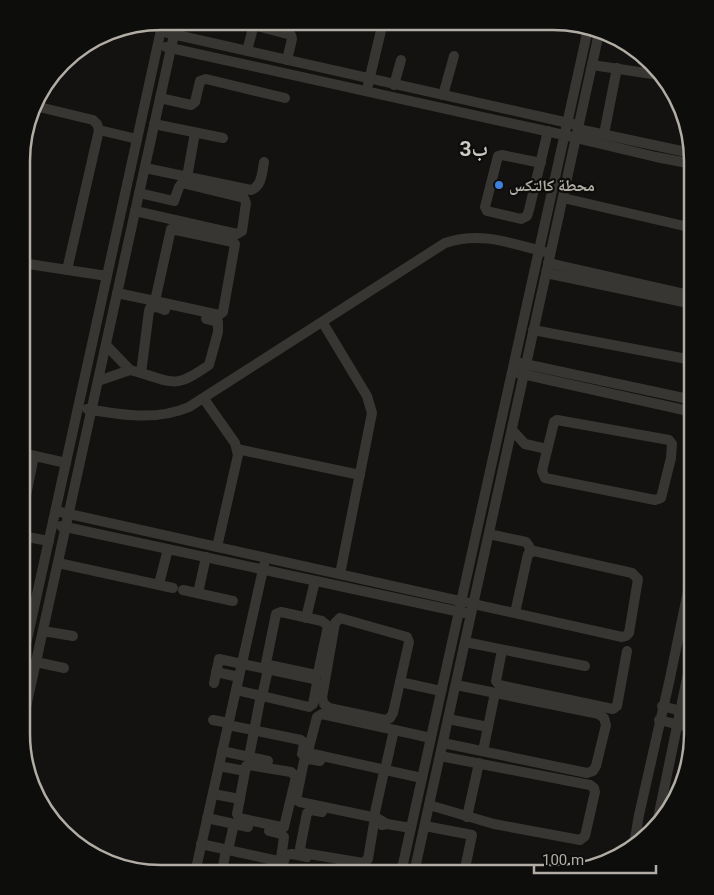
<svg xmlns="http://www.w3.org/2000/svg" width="714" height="895" viewBox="0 0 714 895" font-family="Roboto,'Noto Naskh Arabic',sans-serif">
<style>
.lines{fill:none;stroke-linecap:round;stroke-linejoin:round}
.minor{stroke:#373633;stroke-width:10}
.poi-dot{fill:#3f80dd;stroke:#0d0d0c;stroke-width:2}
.labels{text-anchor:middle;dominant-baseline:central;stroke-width:4.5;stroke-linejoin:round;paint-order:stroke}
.poi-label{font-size:16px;font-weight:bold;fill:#b2ada4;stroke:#0d0d0c;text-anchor:start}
.district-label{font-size:21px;font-weight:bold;fill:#cecbc5;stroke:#0d0d0c}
.rim{fill:none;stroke:#b2ada4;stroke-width:2.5}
</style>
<rect width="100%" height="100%" fill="#131211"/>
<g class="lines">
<!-- minor -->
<g class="minor">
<polyline points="168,33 573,124"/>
<polyline points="166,47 564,135 656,157 693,164"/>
<polyline points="247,51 253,28 257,26 291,35 292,39 287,60"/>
<polyline points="592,65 659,75"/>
<polyline points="368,85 383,22"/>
<polyline points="394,85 401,60"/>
<polyline points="443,95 454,56"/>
<polyline points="160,98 191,105 195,102 200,81 206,79 285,98"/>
<polyline points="35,106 93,120 97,124 99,130 137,139"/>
<polyline points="154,124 223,138"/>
<polyline points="578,129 691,153"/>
<polyline points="604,134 617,68"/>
<polyline points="541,163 502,155 498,156 485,207 487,211 521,219 527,216 529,210 548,131"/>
<path d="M145 168 251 190C262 186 262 173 264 162"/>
<polyline points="187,177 195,133"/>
<polyline points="563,198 693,228"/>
<polyline points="135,211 237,234 242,231 246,203 244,198 182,183 179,187 174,201 139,193"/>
<polyline points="22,263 107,276"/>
<polyline points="548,263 693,296"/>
<polyline points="67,270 99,130"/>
<polyline points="546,273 693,304"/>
<polyline points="117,293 155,301 171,229 233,242 235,244 223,312 219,315 155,301"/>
<polyline points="323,323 367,396 372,413 340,574"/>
<polyline points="533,330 687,359 693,358"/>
<polyline points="106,345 130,370 141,373 149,311 150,308 157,307 165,310"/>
<polyline points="520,363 693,400"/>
<path d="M141 373C176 384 177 387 209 365L218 332V322L206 319"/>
<polyline points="518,373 693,412"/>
<polyline points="98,381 130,370"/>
<polyline points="204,399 235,443 238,455 217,547"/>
<path d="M87 409C121 415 157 421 189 407L445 243C480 231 510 243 545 252"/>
<polygon points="557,420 669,440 672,444 671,458 661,498 655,500 545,478 542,471 554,422"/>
<polyline points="512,430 525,444 547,449"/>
<polyline points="237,449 360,475"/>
<polyline points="22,453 66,463"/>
<polyline points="56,511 622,637 626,636 629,633 638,579 632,573 534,551 528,554 515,613"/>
<polyline points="22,515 34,456"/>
<polyline points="61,526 465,613"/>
<polyline points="489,534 526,542 529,546 530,551"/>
<polyline points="22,536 49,541"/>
<polyline points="58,563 173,588"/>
<polyline points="159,584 168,549"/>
<polyline points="183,590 233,601"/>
<polyline points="198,593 206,557"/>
<polygon points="281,612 322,621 328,626 318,673 316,675 269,665 266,663 276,614"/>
<polyline points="306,618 315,581"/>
<polygon points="340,618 407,637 409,642 393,713 390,718 385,720 329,708 324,704 322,698 335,623"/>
<polyline points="43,631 73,636"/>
<polyline points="465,642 585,666"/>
<polyline points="502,650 496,681 499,685 613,709 617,706 627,651"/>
<polyline points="36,662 64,668"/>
<polyline points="21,667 163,21"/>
<polyline points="216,672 239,677"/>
<polyline points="400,682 441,691"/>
<polyline points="214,683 219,659 314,679 317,683 313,704 309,707 236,690"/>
<polyline points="262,696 268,670"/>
<polyline points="662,706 692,714"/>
<polyline points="448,719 488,727"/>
<polyline points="213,720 229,723"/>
<polyline points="659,720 692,728"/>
<polyline points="228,725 301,740 304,744 302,754"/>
<polyline points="255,726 260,700"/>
<polyline points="21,730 177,21"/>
<polyline points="443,743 587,773 593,771 596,766 606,725 604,718 599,714 456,685"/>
<polyline points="222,751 268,761"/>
<polyline points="483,751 495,693"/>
<polyline points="249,757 254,731"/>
<polyline points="320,761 309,759 304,761 296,800 300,802 377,818 387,824"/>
<polygon points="249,765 291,772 296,777 284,827 281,827 239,818 237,814 246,766"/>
<polyline points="219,766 245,771"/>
<polyline points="385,770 394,730"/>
<polyline points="422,778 313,754 308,751 317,717 322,714 431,738"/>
<polyline points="213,794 240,799"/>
<polyline points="429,805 494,824 580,840 585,836 595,792 594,788 590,785 440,756"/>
<polyline points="322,812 312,810 307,813 300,848 303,853 363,863 368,859 374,823"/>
<polyline points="374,817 383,776"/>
<polyline points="467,817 479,763"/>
<polyline points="207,818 248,827"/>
<polyline points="657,823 692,654"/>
<polyline points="382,825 387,824 411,828"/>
<polyline points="425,826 472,835 464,873"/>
<polyline points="201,844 278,861 281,858 284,837 281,834 269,831"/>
<polyline points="634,844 639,815 670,678 693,567"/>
<polyline points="228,850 234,824"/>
<polyline points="351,867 380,873"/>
<polyline points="195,873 264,565"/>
<polyline points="222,873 225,855"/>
<polyline points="280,873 286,855 292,854 307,857"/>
<polyline points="401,873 588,29"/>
<polyline points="414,873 599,33"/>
</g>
</g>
<!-- markers -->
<circle class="poi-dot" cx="499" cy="185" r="5"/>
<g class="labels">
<!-- poi labels -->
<g class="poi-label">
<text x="509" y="185">محطة كالتكس</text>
</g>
<!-- district labels -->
<g class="district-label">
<text x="474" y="149">ب3</text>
</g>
</g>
<!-- crop -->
<path d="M0 0H714V895H0ZM161 30H553A131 131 0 0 1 684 161V734A131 131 0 0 1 553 865H161A131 131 0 0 1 30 734V161A131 131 0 0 1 161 30Z" fill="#0d0d0c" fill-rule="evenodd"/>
<path class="rim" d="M161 30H553A131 131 0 0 1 684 161V734A131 131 0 0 1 553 865H161A131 131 0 0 1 30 734V161A131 131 0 0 1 161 30Z"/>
<!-- scale -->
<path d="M534 865v8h122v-8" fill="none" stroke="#b2ada4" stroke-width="2.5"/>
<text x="542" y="865" font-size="15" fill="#b2ada4" stroke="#0d0d0c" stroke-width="4" paint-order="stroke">100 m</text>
</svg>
